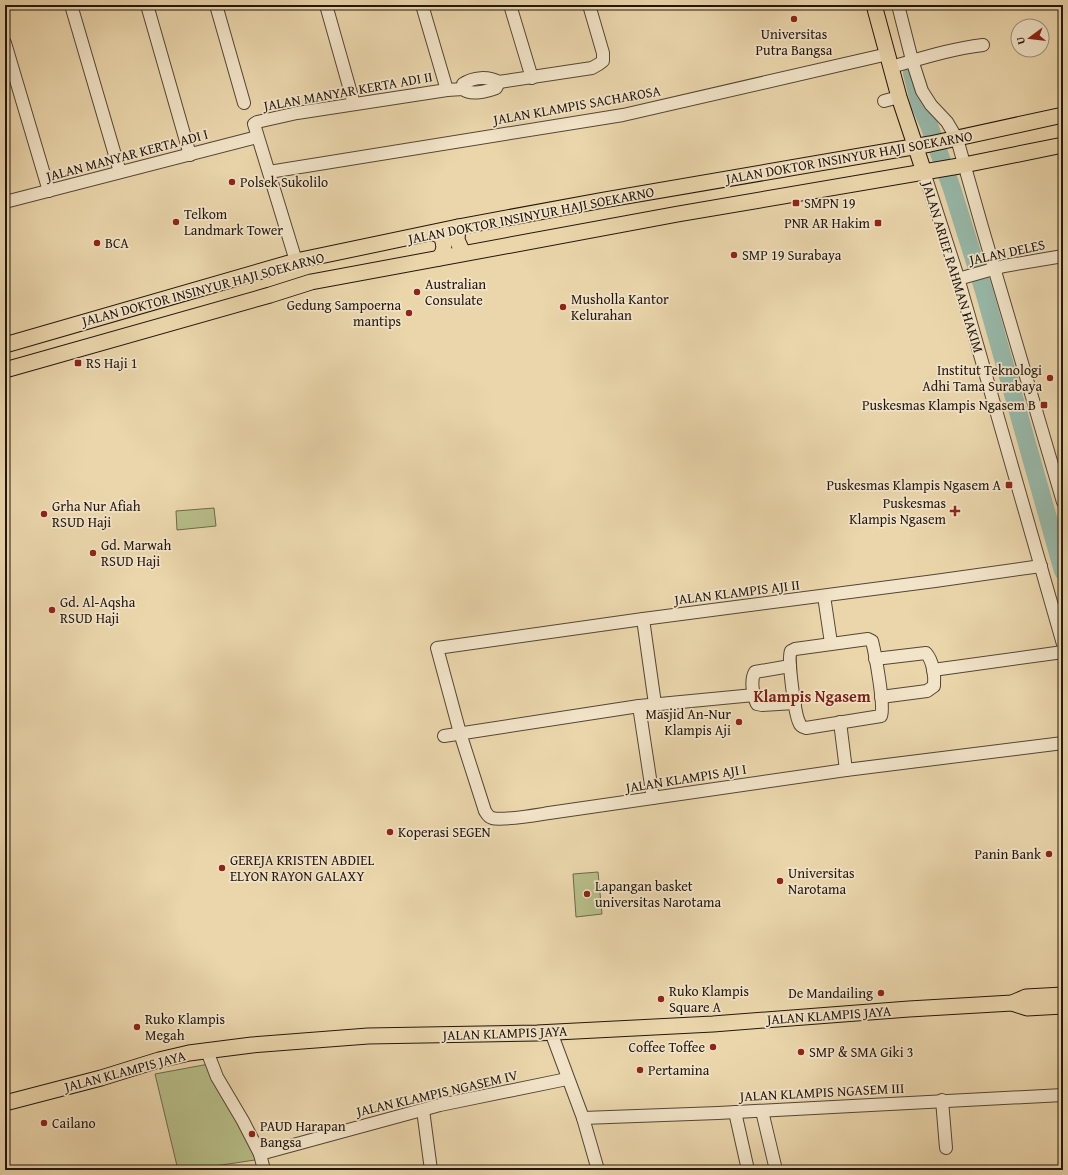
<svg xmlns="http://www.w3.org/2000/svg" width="1068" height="1175" viewBox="0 0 1068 1175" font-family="'Gentium Book Plus',serif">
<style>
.green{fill:#b7be89;stroke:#6c6a4b}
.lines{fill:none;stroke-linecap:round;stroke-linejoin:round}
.river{stroke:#98b9aa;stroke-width:18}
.minor-casing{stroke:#544635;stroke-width:14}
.major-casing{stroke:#22160d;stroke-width:17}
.minor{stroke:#f2e4c9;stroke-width:12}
.major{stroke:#ebd6ac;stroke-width:15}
.poi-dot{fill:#8f2418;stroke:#f2e4c9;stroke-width:1.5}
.labels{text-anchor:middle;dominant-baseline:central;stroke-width:3.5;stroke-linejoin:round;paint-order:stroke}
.poi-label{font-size:14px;fill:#22160d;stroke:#f2e4c9;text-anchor:start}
.street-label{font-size:14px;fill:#22160d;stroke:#f2e4c9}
.quarter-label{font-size:16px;font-weight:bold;fill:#7a1f14;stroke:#f2e4c9}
</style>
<rect width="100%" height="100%" fill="#ebd6ac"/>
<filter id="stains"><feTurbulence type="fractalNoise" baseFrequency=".005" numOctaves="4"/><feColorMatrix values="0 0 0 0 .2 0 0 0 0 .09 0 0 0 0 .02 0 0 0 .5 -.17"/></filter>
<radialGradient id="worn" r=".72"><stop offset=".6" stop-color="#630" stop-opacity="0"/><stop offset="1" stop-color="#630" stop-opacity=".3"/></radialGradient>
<!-- green -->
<g class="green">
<polygon points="214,508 216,526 177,530 176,511"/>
<polygon points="598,872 602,914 576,917 573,874"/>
<polygon points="209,1064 254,1150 255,1160 188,1170 178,1170 155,1074"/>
</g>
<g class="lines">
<!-- river -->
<polyline class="river" points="912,73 920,105 929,125 952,189 984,291 1063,571"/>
<defs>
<g id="minor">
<polyline points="71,5 120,172"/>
<polyline points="147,5 190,155"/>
<polyline points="216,5 244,103"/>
<polyline points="326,5 354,104"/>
<polyline points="422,5 447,90"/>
<polyline points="510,5 532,78"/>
<polyline points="898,5 912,60 922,91 931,105 947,122 957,139 982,227 1063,502"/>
<polyline points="5,43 49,191"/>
<path d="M891 67C923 58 950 49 983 45"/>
<path d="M463 89V84C473 77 488 76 499 82L592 68 599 64 603 61V53L589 5"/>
<polyline points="884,101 899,97"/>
<polyline points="269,172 623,115 888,54"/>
<polyline points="924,172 956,271 1063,644"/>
<polyline points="5,202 257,137"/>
<path d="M296 261 254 124 257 122 297 113 447 90 463 89C471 96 487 91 496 88L499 82"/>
<polyline points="958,279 1004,266 1063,256"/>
<path d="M1041 566 935 581 643 619 437 648 460 733 485 811C487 814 488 817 492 818 502 821 536 815 549 813L846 770 1063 743"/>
<polyline points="824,596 831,643"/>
<polyline points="643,619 655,704"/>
<path d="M868 639 872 641C875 653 885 706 881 716L806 728C802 727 800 726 799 722 795 714 787 658 791 651L795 649Z"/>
<path d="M875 659 926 653C933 661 935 676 934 686L927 691 881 697"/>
<path d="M790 666 755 672C750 680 753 696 757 704L762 705 795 703"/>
<polyline points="933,670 1063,652"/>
<polyline points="639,706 653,798"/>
<polyline points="840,722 846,770"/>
<polyline points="444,736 639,706 754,695"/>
<polyline points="551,1032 583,1118 598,1170"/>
<polyline points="207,1051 217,1077 243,1121 260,1154"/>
<polyline points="942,1100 946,1148"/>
<polyline points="423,1110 431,1170"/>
<polyline points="762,1111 776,1170"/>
<polyline points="735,1112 748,1170"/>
<polyline points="583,1118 718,1113 1063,1095"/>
<polyline points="264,1170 260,1154 440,1105 567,1079"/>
</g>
<g id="major">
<polyline points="874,5 899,97 924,172"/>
<polyline points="458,227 457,240 463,253"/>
<path d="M434 233 441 236C445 245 445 251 439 258"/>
<polyline points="5,345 296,261 458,227 604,200 930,144 1063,115"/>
<polyline points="5,370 270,295 311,282 678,214 959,166 1063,145"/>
<polyline points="1012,1003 1027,1008 1063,1006"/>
<polyline points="5,1103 101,1078 159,1060 189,1053 252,1045 368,1036 537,1033 713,1024 909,1009 1012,1003 1026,997 1063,995"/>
</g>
</defs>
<!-- minor casing -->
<use href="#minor" class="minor-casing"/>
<!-- major casing -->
<use href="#major" class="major-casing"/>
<!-- minor -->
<use href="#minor" class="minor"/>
<!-- major -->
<use href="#major" class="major"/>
</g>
<!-- markers -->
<g class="poi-dot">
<circle cx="794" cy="19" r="4"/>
<circle cx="232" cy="182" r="4"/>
<rect x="792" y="199" width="8" height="8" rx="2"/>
<circle cx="176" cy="222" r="4"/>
<rect x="874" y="219" width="8" height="8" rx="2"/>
<circle cx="97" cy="243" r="4"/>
<circle cx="734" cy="255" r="4"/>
<circle cx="417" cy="292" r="4"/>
<circle cx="563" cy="307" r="4"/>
<circle cx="409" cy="313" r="4"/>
<rect x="74" y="359" width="8" height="8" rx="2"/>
<circle cx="1050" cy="378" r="4"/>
<rect x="1040" y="401" width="8" height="8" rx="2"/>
<rect x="1005" y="481" width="8" height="8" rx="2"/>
<path d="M953 505h4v4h4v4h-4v4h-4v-4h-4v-4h4z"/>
<circle cx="44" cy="514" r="4"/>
<circle cx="93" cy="553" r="4"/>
<circle cx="52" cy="610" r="4"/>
<circle cx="739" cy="722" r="4"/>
<circle cx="390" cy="832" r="4"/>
<circle cx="1049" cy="854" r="4"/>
<circle cx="222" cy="868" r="4"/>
<circle cx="780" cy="881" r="4"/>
<circle cx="587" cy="894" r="4"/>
<circle cx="881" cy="993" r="4"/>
<circle cx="661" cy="999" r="4"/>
<circle cx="137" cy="1027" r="4"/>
<circle cx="713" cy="1047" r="4"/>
<circle cx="801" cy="1052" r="4"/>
<circle cx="640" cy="1070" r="4"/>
<circle cx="44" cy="1123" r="4"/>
<circle cx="252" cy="1134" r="4"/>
</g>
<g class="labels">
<!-- poi labels -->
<g class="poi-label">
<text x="794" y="34" text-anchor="middle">Universitas<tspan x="794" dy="16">Putra Bangsa</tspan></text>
<text x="240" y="182">Polsek Sukolilo</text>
<text x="804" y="203">SMPN 19</text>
<text x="184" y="214">Telkom<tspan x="184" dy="16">Landmark Tower</tspan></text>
<text x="870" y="223" text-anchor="end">PNR AR Hakim</text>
<text x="105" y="243">BCA</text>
<text x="742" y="255">SMP 19 Surabaya</text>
<text x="425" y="284">Australian<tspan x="425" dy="16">Consulate</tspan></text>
<text x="571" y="299">Musholla Kantor<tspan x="571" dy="16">Kelurahan</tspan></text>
<text x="401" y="305" text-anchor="end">Gedung Sampoerna<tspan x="401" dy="16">mantips</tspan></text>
<text x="86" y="363">RS Haji 1</text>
<text x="1042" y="370" text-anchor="end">Institut Teknologi<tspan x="1042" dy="16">Adhi Tama Surabaya</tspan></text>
<text x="1036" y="405" text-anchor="end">Puskesmas Klampis Ngasem B</text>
<text x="1001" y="485" text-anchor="end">Puskesmas Klampis Ngasem A</text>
<text x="946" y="503" text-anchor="end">Puskesmas<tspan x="946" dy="16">Klampis Ngasem</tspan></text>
<text x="52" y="506">Grha Nur Afiah<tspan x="52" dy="16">RSUD Haji</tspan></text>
<text x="101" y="545">Gd. Marwah<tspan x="101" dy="16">RSUD Haji</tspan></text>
<text x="60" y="602">Gd. Al-Aqsha<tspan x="60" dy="16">RSUD Haji</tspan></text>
<text x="731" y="714" text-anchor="end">Masjid An-Nur<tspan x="731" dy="16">Klampis Aji</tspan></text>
<text x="398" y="832">Koperasi SEGEN</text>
<text x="1041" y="854" text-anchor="end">Panin Bank</text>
<text x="230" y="860">GEREJA KRISTEN ABDIEL<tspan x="230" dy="16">ELYON RAYON GALAXY</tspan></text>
<text x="788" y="873">Universitas<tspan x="788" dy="16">Narotama</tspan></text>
<text x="595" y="886">Lapangan basket<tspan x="595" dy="16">universitas Narotama</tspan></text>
<text x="669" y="991">Ruko Klampis<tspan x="669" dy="16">Square A</tspan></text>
<text x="873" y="993" text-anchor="end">De Mandailing</text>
<text x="145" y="1019">Ruko Klampis<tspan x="145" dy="16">Megah</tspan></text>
<text x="705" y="1047" text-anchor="end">Coffee Toffee</text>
<text x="809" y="1052">SMP &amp; SMA Giki 3</text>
<text x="648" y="1070">Pertamina</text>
<text x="52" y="1123">Cailano</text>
<text x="260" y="1126">PAUD Harapan<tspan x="260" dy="16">Bangsa</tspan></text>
</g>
<!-- street labels -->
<g class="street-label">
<text transform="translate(348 91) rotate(-10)">JALAN MANYAR KERTA ADI II</text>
<text transform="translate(577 105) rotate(-10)">JALAN KLAMPIS SACHAROSA</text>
<text transform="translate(127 155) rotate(-15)">JALAN MANYAR KERTA ADI I</text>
<text transform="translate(849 157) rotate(-10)">JALAN DOKTOR INSINYUR HAJI SOEKARNO</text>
<text transform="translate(531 215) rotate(-11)">JALAN DOKTOR INSINYUR HAJI SOEKARNO</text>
<text transform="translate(1007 252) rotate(-12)">JALAN DELES</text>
<text transform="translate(953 267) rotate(73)">JALAN ARIEF RAHMAN HAKIM</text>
<text transform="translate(203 289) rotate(-15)">JALAN DOKTOR INSINYUR HAJI SOEKARNO</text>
<text transform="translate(737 592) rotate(-7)">JALAN KLAMPIS AJI II</text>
<text transform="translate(686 778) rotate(-9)">JALAN KLAMPIS AJI I</text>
<text transform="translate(829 1015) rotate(-4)">JALAN KLAMPIS JAYA</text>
<text transform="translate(505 1033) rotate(-2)">JALAN KLAMPIS JAYA</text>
<text transform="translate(125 1071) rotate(-15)">JALAN KLAMPIS JAYA</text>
<text transform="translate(822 1092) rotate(-3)">JALAN KLAMPIS NGASEM III</text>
<text transform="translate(437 1093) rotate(-13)">JALAN KLAMPIS NGASEM IV</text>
</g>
<!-- quarter labels -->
<g class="quarter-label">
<text x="812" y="696">Klampis Ngasem</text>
</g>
</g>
<!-- margin -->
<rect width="1068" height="1175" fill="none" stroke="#ebd6ac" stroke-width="20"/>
<rect x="6" y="6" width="1056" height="1163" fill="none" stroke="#22160d" stroke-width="2"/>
<rect x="10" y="10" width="1048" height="1155" fill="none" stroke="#22160d"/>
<!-- north arrow -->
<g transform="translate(1030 38) rotate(255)"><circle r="19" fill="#f2e4c9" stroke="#9f927e"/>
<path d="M0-3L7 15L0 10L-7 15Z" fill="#8f2418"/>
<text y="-6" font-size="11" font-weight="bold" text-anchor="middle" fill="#22160d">U</text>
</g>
<rect width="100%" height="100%" filter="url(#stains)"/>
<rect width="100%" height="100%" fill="url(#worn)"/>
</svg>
